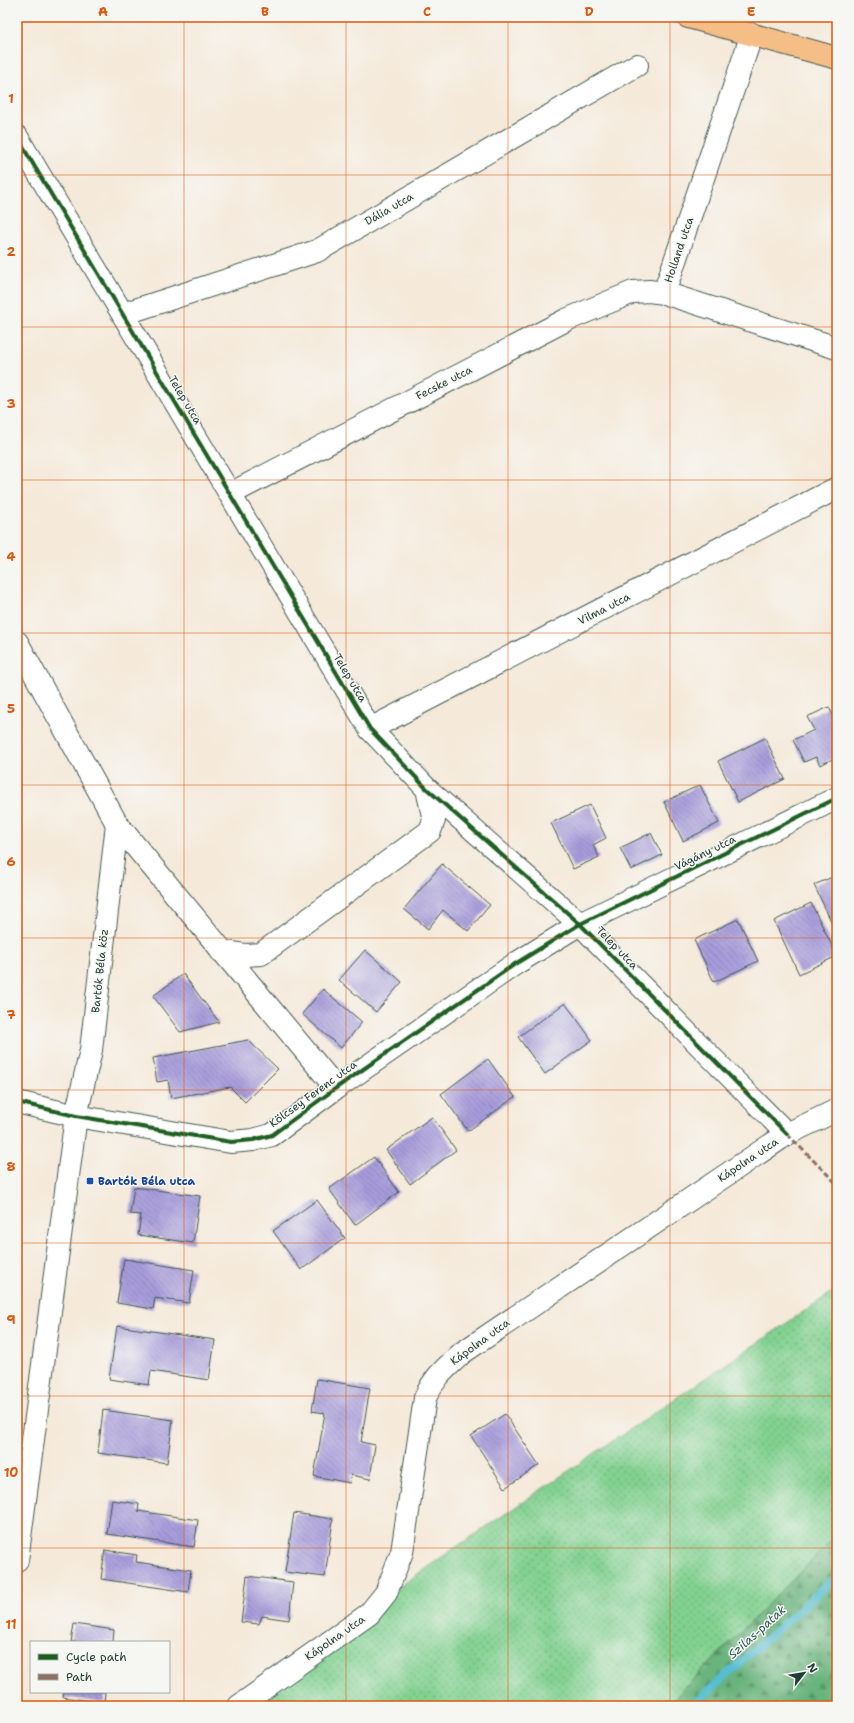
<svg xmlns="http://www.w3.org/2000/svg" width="854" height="1723" viewBox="0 0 854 1723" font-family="'Shantell Sans',sans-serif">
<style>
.grass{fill:url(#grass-dots);stroke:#508762}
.forest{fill:url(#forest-firs);stroke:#447858}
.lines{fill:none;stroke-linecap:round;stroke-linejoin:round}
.stream{stroke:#56bed3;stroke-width:8}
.building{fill:url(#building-back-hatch)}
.minor-casing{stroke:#3f574d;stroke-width:24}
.primary-casing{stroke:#3f574d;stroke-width:24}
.minor{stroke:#fff;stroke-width:22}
.primary{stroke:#f6be87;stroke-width:22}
.quiet{stroke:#8d6e63;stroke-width:3;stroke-dasharray:6 3;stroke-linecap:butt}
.cycleway-casing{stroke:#f6f6f2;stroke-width:6}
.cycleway{stroke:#1b5e20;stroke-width:4}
.grid{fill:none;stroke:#de580e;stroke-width:1;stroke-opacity:0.55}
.transit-dot{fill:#1a4fb4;stroke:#f6f6f2;stroke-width:1.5}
.labels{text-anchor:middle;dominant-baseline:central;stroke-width:3;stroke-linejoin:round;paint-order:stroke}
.street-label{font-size:11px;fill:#1f3d34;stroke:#f6f6f2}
.transit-label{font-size:11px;font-weight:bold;fill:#164399;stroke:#f6f6f2;text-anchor:start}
.water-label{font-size:12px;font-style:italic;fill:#2d5d5c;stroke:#f6f6f2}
.neatline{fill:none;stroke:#de580e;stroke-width:1.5}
.grid-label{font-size:13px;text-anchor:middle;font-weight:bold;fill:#de580e}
</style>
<defs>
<pattern id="grass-dots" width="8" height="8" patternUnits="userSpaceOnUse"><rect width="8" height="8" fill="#82d191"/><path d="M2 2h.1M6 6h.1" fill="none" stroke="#6aab77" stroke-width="1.8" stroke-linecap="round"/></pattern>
<pattern id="forest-firs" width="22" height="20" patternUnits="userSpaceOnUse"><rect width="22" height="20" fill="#69b37b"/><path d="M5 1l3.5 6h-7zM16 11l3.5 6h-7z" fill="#569366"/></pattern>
<pattern id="building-back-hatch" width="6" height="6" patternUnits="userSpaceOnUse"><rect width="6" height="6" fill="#a79cdb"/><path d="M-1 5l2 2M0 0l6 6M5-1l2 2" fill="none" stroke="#8780b2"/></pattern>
</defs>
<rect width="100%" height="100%" fill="#f6f6f2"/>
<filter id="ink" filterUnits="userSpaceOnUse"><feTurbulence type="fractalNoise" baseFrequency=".025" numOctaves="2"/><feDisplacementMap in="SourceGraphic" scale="8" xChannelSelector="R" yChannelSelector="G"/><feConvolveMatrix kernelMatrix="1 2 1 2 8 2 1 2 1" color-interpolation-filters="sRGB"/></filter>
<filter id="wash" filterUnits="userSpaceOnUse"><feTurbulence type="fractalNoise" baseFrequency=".012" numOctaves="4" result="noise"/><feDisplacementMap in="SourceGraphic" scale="16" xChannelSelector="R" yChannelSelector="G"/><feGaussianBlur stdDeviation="0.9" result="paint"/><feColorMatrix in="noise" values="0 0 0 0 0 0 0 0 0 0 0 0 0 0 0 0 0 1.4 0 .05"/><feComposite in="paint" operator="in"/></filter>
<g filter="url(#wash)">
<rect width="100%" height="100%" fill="#f5e9d9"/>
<!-- grass -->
<polygon class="grass" points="837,1289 837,1535 667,1706 230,1706 452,1550"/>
<!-- forest -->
<polygon class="forest" points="837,1535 837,1706 667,1706"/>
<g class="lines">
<!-- stream -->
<polyline class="stream" points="692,1706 837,1576"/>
</g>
<g id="blocks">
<!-- building -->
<g class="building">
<polygon points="829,707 837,724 837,757 820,765 816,757 804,762 793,740 814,730 807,717"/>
<polygon points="765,738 785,779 738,802 718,761"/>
<polygon points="700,785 719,823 683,841 664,802"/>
<polygon points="590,805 606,838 593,845 599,857 573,869 551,823"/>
<polygon points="651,833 662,855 631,870 620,848"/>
<polygon points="442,864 490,905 468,931 443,910 428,929 404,909"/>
<polygon points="837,875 837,922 833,925 814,885"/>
<polygon points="811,903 837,956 799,974 774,921"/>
<polygon points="738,919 758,961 714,982 694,940"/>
<polygon points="365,950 402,982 376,1012 339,980"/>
<polygon points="183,974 219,1022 180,1032 153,996"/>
<polygon points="323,989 362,1022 341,1048 302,1014"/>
<polygon points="565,1003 592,1040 545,1074 518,1037"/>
<polygon points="248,1040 278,1069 245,1102 230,1087 171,1098 168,1080 157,1082 153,1058"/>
<polygon points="488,1059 515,1097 468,1131 441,1094"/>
<polygon points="432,1117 456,1150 410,1184 386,1150"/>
<polygon points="374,1157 399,1192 355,1225 329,1189"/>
<polygon points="134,1187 200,1196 193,1243 138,1235 141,1215 130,1214"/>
<polygon points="317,1200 345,1238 301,1270 273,1231"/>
<polygon points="124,1259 194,1270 189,1303 155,1298 153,1309 117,1303"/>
<polygon points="117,1326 215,1340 209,1380 151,1371 149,1385 109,1379"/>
<polygon points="317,1379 370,1388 361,1442 375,1445 370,1479 351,1475 350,1483 314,1476 325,1413 312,1411"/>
<polygon points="103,1410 173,1420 167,1463 98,1453"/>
<polygon points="505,1414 539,1465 505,1488 471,1436"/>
<polygon points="112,1500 139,1504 138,1511 198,1520 194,1547 107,1534"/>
<polygon points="294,1513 333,1519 325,1577 285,1572"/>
<polygon points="105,1550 137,1555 136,1562 191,1570 188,1592 101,1579"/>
<polygon points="247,1576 293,1582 289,1620 262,1616 259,1624 241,1622"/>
<polygon points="74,1624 114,1630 113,1642 71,1642"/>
<polygon points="64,1692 105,1692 104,1703 63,1697"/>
</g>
</g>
</g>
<g filter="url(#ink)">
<use href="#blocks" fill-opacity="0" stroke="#3f574d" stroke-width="1"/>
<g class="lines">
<defs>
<g id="minor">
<polyline points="752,34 664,293 837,348"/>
<polyline points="17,137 370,729 427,789 580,924 787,1134"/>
<polyline points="123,314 317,251 637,65"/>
<polyline points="230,494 566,320 633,292 649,291 664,293"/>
<polyline points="17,642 117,824 336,1088"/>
<polyline points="370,729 837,488"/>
<polyline points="221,951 246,955 261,954 430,831 434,820 427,789"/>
<polyline points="17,1102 76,1116 231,1142 253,1140 272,1135 336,1088 515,964 580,924 837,798"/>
<polyline points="17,1560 76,1116 91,1050 117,824"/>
<path d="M239 1706 369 1614 386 1593 402 1552 425 1398C434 1377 446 1368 462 1353L787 1134 837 1110"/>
</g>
<polyline id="primary" points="688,17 837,58"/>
</defs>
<!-- minor casing -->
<use href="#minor" class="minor-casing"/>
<!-- primary casing -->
<use href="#primary" class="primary-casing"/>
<!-- minor -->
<use href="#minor" class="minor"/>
<!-- primary -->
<use href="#primary" class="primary"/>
<!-- quiet -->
<polyline class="quiet" points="787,1134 837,1184"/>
<defs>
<g id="cycleway">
<polyline points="17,137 370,729 427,789 580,924 787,1134"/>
<polyline points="17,1102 76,1116 231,1142 253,1140 272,1135 336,1088 515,964 580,924 837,798"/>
</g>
</defs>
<!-- cycleway casing -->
<use href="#cycleway" class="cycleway-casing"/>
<!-- cycleway -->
<use href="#cycleway" class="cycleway"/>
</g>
</g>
<!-- grid -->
<path class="grid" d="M184 17V1706M346 17V1706M508 17V1706M670 17V1706M17 175H837M17 327H837M17 480H837M17 633H837M17 785H837M17 938H837M17 1090H837M17 1243H837M17 1396H837M17 1548H837"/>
<!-- markers -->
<rect class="transit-dot" x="86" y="1177" width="8" height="8" rx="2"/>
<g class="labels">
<!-- street labels -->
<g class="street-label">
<text transform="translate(389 209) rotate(-30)">Dália utca</text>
<text transform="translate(679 250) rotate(-71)">Holland utca</text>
<text transform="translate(444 383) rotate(-27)">Fecske utca</text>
<text transform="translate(185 400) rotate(59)">Telep utca</text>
<text transform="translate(604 609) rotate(-27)">Vilma utca</text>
<text transform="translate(350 678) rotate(59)">Telep utca</text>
<text transform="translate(705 853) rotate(-26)">Vágány utca</text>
<text transform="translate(617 948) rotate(46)">Telep utca</text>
<text transform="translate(100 971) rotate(-84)">Bartók Béla köz</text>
<text transform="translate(313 1094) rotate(-36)">Kölcsey Ferenc utca</text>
<text transform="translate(748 1160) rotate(-34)">Kápolna utca</text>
<text transform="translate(480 1342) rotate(-36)">Kápolna utca</text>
<text transform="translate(335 1638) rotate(-35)">Kápolna utca</text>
</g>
<!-- transit labels -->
<g class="transit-label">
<text x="98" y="1181">Bartók Béla utca</text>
</g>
<!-- water labels -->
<g class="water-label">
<text transform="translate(757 1632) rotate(-42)">Szilas-patak</text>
</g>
</g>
<!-- margin -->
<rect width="854" height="1723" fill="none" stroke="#f6f6f2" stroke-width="44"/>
<!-- legend -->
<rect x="30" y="1641" width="140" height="52" fill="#f6f6f2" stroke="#a0aca6"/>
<rect x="38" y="1654" width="20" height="6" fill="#1b5e20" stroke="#a0aca6"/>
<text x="66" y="1661" font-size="12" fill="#1f3d34">Cycle path</text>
<rect x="38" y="1674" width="20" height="6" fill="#8d6e63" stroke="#a0aca6"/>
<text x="66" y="1681" font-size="12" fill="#1f3d34">Path</text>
<!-- north arrow -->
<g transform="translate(804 1673) rotate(59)" stroke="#f6f6f2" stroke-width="3" paint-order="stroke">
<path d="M0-3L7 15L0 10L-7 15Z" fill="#1f3d34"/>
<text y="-6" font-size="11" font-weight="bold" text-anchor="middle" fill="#1f3d34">N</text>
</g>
<rect x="22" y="22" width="810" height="1679" class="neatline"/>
<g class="grid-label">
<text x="103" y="16">A</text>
<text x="265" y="16">B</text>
<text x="427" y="16">C</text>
<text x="589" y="16">D</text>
<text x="751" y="16">E</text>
<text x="11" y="103">1</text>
<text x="11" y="256">2</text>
<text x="11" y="408">3</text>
<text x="11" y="561">4</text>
<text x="11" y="713">5</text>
<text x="11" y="866">6</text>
<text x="11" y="1019">7</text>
<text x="11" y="1171">8</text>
<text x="11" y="1324">9</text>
<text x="11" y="1477">10</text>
<text x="11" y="1629">11</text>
</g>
</svg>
